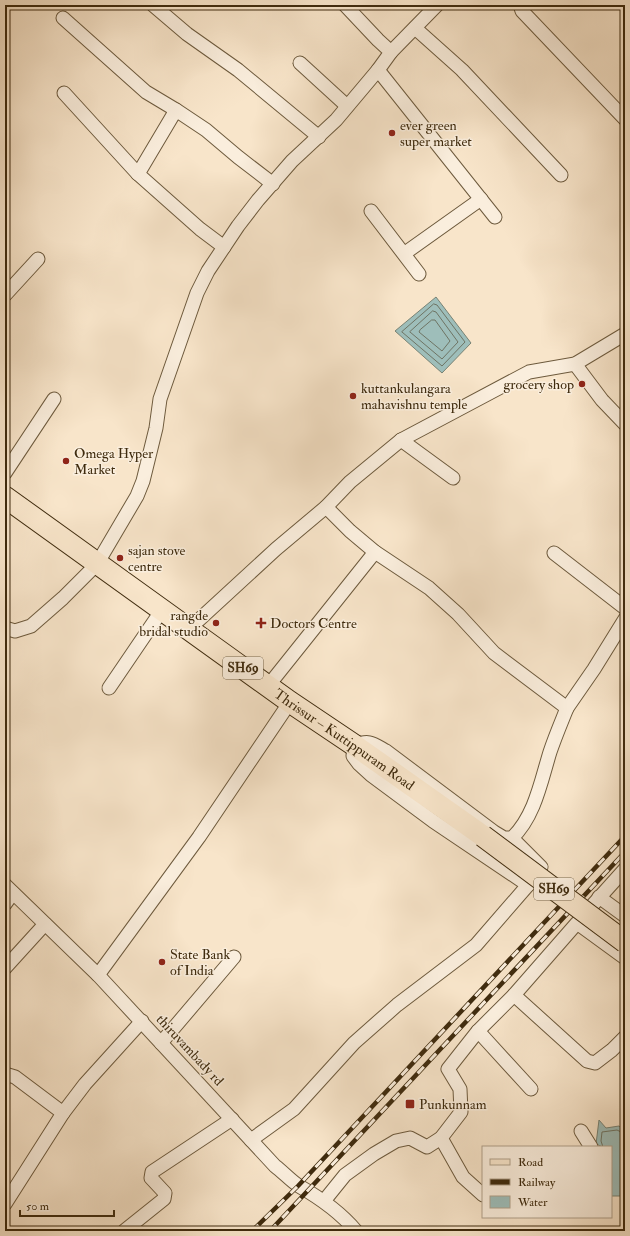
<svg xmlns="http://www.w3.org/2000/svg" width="630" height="1236" viewBox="0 0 630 1236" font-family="'IM FELL Double Pica',serif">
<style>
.water{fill:#9ebeba;stroke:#788375}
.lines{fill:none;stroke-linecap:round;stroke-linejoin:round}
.shore{stroke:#6e7464;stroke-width:1}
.minor-casing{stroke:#6d5a3d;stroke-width:15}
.primary-casing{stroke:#3f2b0e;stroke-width:23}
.minor{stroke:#faeedd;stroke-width:13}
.primary{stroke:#f8e5ca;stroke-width:21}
.rail-casing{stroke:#3f2b0e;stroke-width:4.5}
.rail{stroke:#faeedd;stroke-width:3;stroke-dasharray:9;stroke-linecap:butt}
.primary-bridge-casing{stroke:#3f2b0e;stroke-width:23;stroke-linecap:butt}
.primary-bridge{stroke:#f8e5ca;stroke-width:21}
.poi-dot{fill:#8f2418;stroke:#faeedd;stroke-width:1.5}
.labels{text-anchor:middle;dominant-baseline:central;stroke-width:3;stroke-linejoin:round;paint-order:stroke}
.shield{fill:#faeedd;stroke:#77664c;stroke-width:1}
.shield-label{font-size:13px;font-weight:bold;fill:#3f2b0e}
.poi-label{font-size:14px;fill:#3f2b0e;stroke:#faeedd;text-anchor:start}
.street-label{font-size:14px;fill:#3f2b0e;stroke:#faeedd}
</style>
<rect width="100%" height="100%" fill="#f8e5ca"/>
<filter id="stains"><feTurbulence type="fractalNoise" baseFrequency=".005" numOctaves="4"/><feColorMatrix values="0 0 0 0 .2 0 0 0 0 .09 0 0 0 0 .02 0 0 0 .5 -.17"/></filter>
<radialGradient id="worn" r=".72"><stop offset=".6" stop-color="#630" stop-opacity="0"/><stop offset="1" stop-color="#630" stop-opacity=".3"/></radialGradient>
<!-- water -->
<g class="water">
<polygon points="436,297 471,343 442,373 395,331"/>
<polygon points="599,1120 606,1128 619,1126 625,1131 624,1196 611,1196 611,1147 603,1147 596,1144"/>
</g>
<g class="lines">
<!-- shore -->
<g class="shore">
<polygon points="434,304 437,305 465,342 442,366 402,332"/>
<polygon points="433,311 436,312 458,342 442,359 410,332"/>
<polygon points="432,320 435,320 450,341 442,351 419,332 420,330"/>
<polyline points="603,1147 601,1141 602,1132 617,1130 625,1134"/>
</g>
<defs>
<g id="minor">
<polyline points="153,5 187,34 238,70 319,137"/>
<polyline points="345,5 378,40 391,52 378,70"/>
<polyline points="520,5 522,11 625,119"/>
<polyline points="63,18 146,92 176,110 138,174 200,229 224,247"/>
<polyline points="415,28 462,70 561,175"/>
<polyline points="391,52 437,5"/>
<polyline points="300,63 347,106"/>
<polyline points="64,93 138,174"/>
<polyline points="176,110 206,130 238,157 273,184"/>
<polyline points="371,211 419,274"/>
<polyline points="405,253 481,199"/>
<polyline points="5,295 38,259"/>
<polyline points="575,364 602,400 625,424"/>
<polyline points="401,440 453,478"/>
<polyline points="5,473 54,399"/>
<path d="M326 507 350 531 375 552 429 588 458 614 494 653 567 708C561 723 555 737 550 752 541 781 535 816 512 838H504L494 832 386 751C372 743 370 740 354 745L353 756 359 764 371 775 433 821 528 885"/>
<polyline points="554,553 625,608"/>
<polyline points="5,628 15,631 31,626 63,598 97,564 137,496 143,481 156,428 160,399 197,293 208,271 238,226 258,200 292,161 336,120 378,70 495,217"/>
<polyline points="189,629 276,549 326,507 350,482 401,440 529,372 575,364 625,334"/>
<polyline points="268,686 375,552"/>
<polyline points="109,688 162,610"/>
<polyline points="567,708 594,669 625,619"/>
<path d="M5 885 98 975 275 1166C283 1172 291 1181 299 1186 320 1198 340 1212 356 1231"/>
<polyline points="599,897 625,916"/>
<polyline points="5,904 13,893"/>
<polyline points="581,918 625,869"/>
<polyline points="5,968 45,924"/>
<polyline points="98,975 199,837 290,702"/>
<polyline points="514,995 587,1061 595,1063 612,1050 625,1037"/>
<polyline points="478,1031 531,1089"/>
<polyline points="161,1043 234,957"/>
<polyline points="5,1074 15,1077 63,1113 85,1084 142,1021"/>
<polyline points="581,1131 591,1147"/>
<polyline points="441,1138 463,1177 483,1195"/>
<polyline points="251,1140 294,1109 354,1043 397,1005 476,945 528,885 541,867 512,838"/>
<polyline points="324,1201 345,1175 374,1154 396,1141 410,1138 427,1147 441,1138 461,1112 460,1089 448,1069 478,1031 514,995 577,923 625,958"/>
<polyline points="5,1204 63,1113"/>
<polyline points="124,1231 164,1199 165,1193 151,1178 152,1172 232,1119"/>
</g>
<g id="primary">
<path id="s1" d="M5 497 290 702 354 745 483 836"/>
</g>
</defs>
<!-- minor casing -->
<use href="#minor" class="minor-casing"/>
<!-- primary casing -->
<use href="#primary" class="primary-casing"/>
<!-- minor -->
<use href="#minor" class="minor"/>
<!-- primary -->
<use href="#primary" class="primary"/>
<defs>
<g id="rail">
<polyline points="252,1231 298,1186 625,836"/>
<polyline points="270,1231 625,852"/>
</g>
</defs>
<!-- rail casing -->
<use href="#rail" class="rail-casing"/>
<!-- rail -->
<use href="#rail" class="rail"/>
<defs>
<polyline id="primary-bridge" points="483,836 625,942"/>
</defs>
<!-- primary-bridge casing -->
<use href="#primary-bridge" class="primary-bridge-casing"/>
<!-- primary-bridge -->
<use href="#primary-bridge" class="primary-bridge"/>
</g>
<!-- markers -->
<g class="poi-dot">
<circle cx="392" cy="133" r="4"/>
<circle cx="582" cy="384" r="4"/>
<circle cx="353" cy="396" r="4"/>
<circle cx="66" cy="461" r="4"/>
<circle cx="120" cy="558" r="4"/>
<circle cx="216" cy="623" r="4"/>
<path d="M259 617h4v4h4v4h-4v4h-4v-4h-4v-4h4z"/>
<circle cx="162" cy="962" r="4"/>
<rect x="405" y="1099" width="10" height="10" rx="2"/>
</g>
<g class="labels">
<!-- shield labels -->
<g class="shield">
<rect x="223" y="657" width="40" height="22" rx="3"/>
<rect x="534" y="878" width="40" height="22" rx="3"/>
</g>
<g class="shield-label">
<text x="243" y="668">SH69</text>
<text x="554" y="889">SH69</text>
</g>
<!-- poi labels -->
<g class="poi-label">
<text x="400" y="125">ever green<tspan x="400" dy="16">super market</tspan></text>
<text x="574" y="384" text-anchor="end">grocery shop</text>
<text x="361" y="388">kuttankulangara<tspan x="361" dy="16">mahavishnu temple</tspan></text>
<text x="74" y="453">Omega Hyper<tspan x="74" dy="16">Market</tspan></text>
<text x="128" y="550">sajan stove<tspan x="128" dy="16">centre</tspan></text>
<text x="208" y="615" text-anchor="end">rangde<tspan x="208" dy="16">bridal studio</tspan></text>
<text x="270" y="623">Doctors Centre</text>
<text x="170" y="954">State Bank<tspan x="170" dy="16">of India</tspan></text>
<text x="419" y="1104">Punkunnam</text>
</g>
<!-- street labels -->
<g class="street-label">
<text stroke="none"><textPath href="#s1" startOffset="417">Thrissur – Kuttippuram Road</textPath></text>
<text transform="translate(190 1050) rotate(47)">thiruvambady rd</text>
</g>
</g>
<!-- margin -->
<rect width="630" height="1236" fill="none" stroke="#f8e5ca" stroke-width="20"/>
<rect x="6" y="6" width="618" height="1224" fill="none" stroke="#3f2b0e" stroke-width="2"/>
<rect x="10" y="10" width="610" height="1216" fill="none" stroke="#3f2b0e"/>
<!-- legend -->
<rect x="482" y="1146" width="130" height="72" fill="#faeedd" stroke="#afa08a"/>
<rect x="490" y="1159" width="20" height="6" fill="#f8e5ca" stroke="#afa08a"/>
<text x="518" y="1166" font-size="12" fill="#3f2b0e">Road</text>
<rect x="490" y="1179" width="20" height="6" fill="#3f2b0e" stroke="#afa08a"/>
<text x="518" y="1186" font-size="12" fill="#3f2b0e">Railway</text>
<rect x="490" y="1196" width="20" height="12" fill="#9ebeba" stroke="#afa08a"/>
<text x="518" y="1206" font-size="12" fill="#3f2b0e">Water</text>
<!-- scale -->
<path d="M20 1210v6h94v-6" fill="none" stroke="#3f2b0e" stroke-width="2"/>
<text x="26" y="1210" font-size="12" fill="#3f2b0e" stroke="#faeedd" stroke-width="3" paint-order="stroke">50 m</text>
<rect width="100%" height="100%" filter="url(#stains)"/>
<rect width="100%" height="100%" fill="url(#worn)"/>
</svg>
